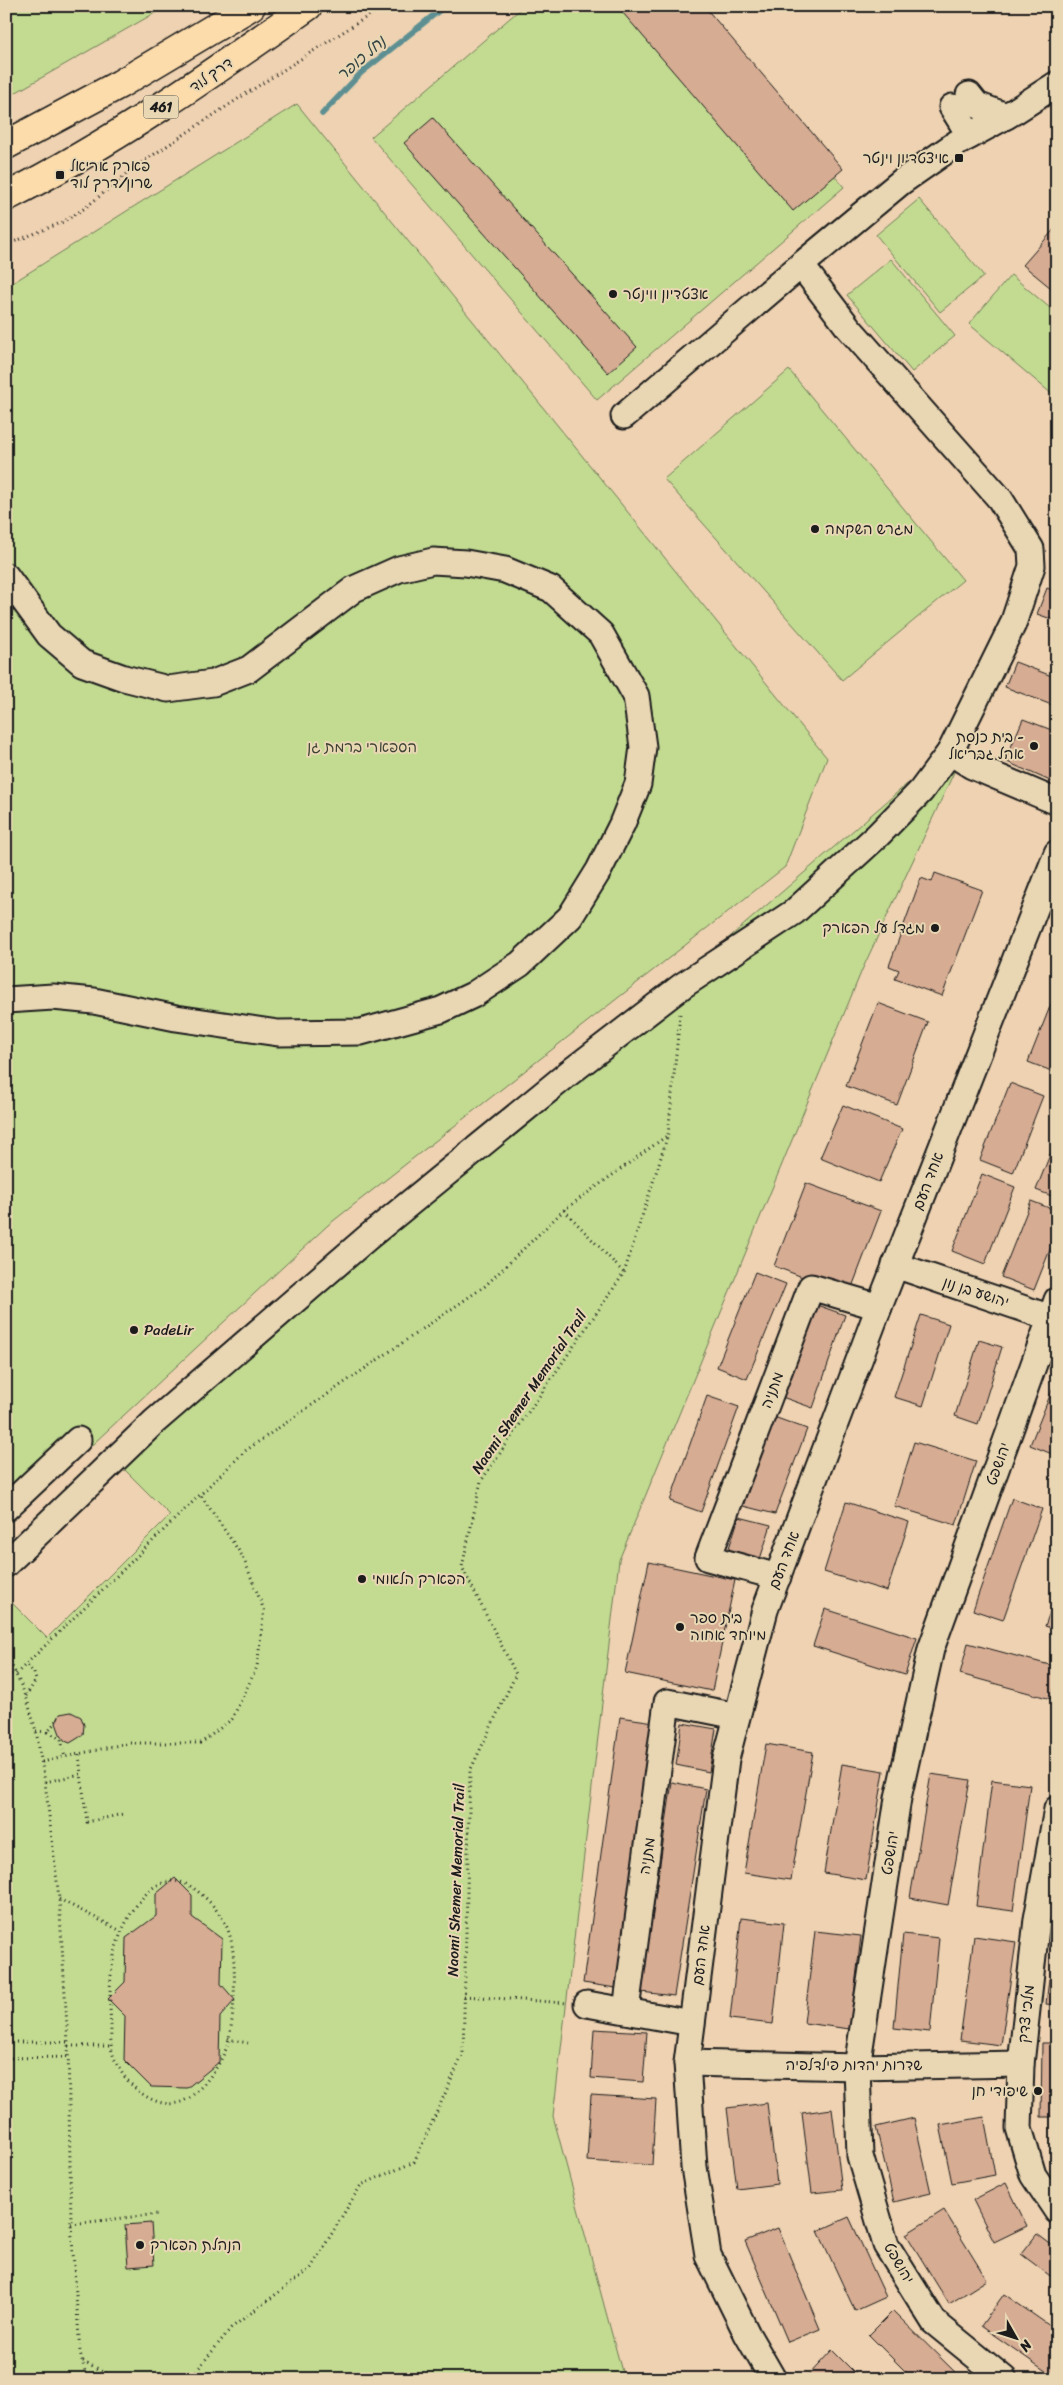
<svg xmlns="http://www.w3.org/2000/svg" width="1063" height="2385" viewBox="0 0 1063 2385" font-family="Sriracha,'Playpen Sans Hebrew',sans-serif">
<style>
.green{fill:#c2db91;stroke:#6f7c56}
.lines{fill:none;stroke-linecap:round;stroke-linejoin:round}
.stream{stroke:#5d8f92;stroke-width:5.5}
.building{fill:#d6ac93;stroke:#1c1c1c}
.minor-casing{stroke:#1c1c1c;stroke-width:29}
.major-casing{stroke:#1c1c1c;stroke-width:31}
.path{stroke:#1c1c1c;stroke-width:3;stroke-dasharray:1 4;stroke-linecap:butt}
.minor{stroke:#e9d7b4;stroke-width:25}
.major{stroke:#fddcac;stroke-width:28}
.poi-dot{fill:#1c1c1c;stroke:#e9d7b4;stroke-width:2}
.labels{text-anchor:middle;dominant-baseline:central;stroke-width:4;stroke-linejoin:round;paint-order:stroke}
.shield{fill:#e9d7b4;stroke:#5a544a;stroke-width:1}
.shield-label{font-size:14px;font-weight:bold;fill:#1c1c1c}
.street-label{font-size:15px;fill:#1c1c1c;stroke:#e9d7b4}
.poi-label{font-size:15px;fill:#1c1c1c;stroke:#e9d7b4;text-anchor:start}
.park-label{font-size:15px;fill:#3d4233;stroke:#e9d7b4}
.water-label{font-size:16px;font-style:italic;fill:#324243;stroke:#e9d7b4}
</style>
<rect width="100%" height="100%" fill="#eed2b1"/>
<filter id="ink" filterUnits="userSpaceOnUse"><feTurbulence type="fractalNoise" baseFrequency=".02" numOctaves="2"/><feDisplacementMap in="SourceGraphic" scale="10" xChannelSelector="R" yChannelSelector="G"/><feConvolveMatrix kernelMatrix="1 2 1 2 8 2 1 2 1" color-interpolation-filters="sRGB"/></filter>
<g filter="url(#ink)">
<!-- green -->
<g class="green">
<polygon points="6,6 167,6 6,98"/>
<polygon points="524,6 689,6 844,187 597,400 371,137"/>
<polygon points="297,104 827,758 785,867 328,1225 6,1525 6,287"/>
<polygon points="919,199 984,276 940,312 876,235"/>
<polygon points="891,259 955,336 912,372 847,295"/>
<polygon points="1011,275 1057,314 1057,390 1053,395 969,324"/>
<polygon points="789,370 963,580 842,680 664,479"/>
<polygon points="956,768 862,970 619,1560 553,2116 624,2379 6,2379 6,1597 47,1638 170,1515 123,1468 336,1277 907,784"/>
</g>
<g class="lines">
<!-- stream -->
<polyline class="stream" points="322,114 361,73 445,6"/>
</g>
<!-- building -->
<g class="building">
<polygon points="617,6 704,6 843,169 793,211"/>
<polygon points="433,118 637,347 608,373 404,143"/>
<polygon points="1057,226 1057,293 1023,265"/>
<polygon points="1047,588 1057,592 1057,621 1037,614"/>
<polygon points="1015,662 1057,678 1057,707 1005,687"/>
<polygon points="1023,719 1057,732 1057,784 1005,761"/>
<polygon points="935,873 982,890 942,996 895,979 899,970 889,966 921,878 932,882"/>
<polygon points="1057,989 1057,1073 1028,1062"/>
<polygon points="878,1003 928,1022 897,1105 846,1086"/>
<polygon points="1010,1083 1043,1096 1013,1173 980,1160"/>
<polygon points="843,1105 902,1129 879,1182 820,1158"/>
<polygon points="1057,1137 1057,1198 1036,1190"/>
<polygon points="982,1174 1015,1187 985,1264 952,1251"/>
<polygon points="806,1183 881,1211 849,1295 774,1266"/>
<polygon points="1031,1201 1057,1211 1057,1232 1034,1290 1001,1277"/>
<polygon points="755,1272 786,1284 747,1379 717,1367"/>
<polygon points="814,1304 845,1315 813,1408 782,1397"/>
<polygon points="921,1315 949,1324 923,1406 894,1397"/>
<polygon points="979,1340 1002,1347 978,1424 955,1416"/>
<polygon points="1057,1378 1057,1456 1030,1445"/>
<polygon points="707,1396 739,1407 701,1512 670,1501"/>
<polygon points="774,1417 807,1429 775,1514 743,1506"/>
<polygon points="914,1442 976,1461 956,1525 894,1506"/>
<polygon points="1012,1498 1042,1509 1003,1620 973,1610"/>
<polygon points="846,1502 909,1522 887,1591 824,1572"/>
<polygon points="739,1517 771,1525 760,1559 728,1551"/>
<polygon points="649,1562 735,1580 712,1691 625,1673"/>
<polygon points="1057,1592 1057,1630 1045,1626"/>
<polygon points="825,1609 917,1638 905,1675 813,1646"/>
<polygon points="968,1643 1057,1667 1057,1679 1051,1699 960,1674"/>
<polygon points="71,1712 81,1717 84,1725 83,1735 70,1743 65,1741 60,1734 56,1723 60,1714"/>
<polygon points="620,1717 654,1722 616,1988 583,1983"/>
<polygon points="682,1723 716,1729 709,1772 676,1765"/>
<polygon points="766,1744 813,1752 791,1880 744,1873"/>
<polygon points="842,1764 884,1771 866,1880 824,1873"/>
<polygon points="931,1774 970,1780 948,1905 910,1898"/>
<polygon points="992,1780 1030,1785 1013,1911 976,1906"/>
<polygon points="672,1782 706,1789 674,1996 641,1992"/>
<polygon points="175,1878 192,1895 192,1917 222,1939 221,1984 235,2000 220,2017 219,2062 187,2088 151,2087 124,2060 125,2016 108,1999 125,1982 126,1938 156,1916 156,1894"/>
<polygon points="741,1918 784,1923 773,2024 730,2019"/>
<polygon points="815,1931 861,1936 850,2029 804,2023"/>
<polygon points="903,1934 939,1938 930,2032 894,2028"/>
<polygon points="974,1936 1016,1942 1001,2045 960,2040"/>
<polygon points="1049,1979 1057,1980 1057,2005 1046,2004"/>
<polygon points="594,2029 647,2032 643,2082 591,2078"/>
<polygon points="1042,2043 1057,2043 1057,2117 1041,2117"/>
<polygon points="591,2095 656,2099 652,2165 587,2161"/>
<polygon points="767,2103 777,2184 737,2189 727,2108"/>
<polygon points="832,2109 842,2190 812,2193 802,2113"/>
<polygon points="984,2117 995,2175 952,2183 940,2125"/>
<polygon points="914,2118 931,2193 894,2202 876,2127"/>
<polygon points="1006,2183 1027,2226 994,2242 973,2200"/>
<polygon points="944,2210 987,2280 949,2304 906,2234"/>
<polygon points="849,2217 886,2297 855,2311 818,2231"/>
<polygon points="151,2223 154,2265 128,2267 125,2225"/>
<polygon points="778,2228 820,2329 788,2342 745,2241"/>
<polygon points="1037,2234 1057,2249 1057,2281 1021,2254"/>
<polygon points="1004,2294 1057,2331 1057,2379 981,2326"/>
<polygon points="893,2311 959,2376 956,2379 913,2379 869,2335"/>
<polygon points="832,2350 861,2379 805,2379"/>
</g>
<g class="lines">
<defs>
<g id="minor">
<polyline points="1057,84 1015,111 957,143 901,182 801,265 848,327 1000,499 1031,549 1032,566 1013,624 950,752 972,766 1057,802"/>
<polyline points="969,95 977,105 1006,116"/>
<polyline points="952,107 970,136"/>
<polyline points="624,416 801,265"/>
<polyline points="6,576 49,635 82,663 124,678 168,689 213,683 249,669 354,589 399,569 433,561 466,563 505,570 551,589 601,634 636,696 643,747 638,784 622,824 599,870 570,917 520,964 473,995 441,1010 361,1032 278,1033 176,1018 94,1001 53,997 6,1000"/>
<polyline points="895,1265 1057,1320"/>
<polyline points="6,1508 78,1440"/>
<polyline points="6,1564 154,1422 367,1238 569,1073 682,986 794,912 878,835 921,791 950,752"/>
<polyline points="778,1577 708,1558 811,1287 879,1307"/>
<polyline points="1057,1809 1037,1919 1021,2064 1019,2128 1033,2175 1057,2211"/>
<polyline points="587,2004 692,2023"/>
<polyline points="626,2010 667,1702 737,1716"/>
<polyline points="687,2063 857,2067 1021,2064"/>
<polyline points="773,2379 747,2334 708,2255 694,2167 687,2063 726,1759 765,1610 879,1307 1057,853"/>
<polyline points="1004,2379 934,2322 886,2245 860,2156 857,2067 898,1798 931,1649 1057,1300"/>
</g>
<g id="major">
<polyline points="6,145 120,84 251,6"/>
<path d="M6 197C113 143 210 75 308 6"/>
</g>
</defs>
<!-- minor casing -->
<use href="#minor" class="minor-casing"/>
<!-- major casing -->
<use href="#major" class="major-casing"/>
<!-- path -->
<g class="path">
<polyline points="6,245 63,222 85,208 138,165 244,95 384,6"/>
<polyline points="564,1210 624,1273"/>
<polyline points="6,1653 26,1696 36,1731 45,1782 59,1898 68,2042 71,2224 80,2352 87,2379"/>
<polyline points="6,1674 16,1674 245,1451 485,1286 564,1210 668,1135"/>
<polyline points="26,1696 36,1680 34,1673 26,1664"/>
<polyline points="36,1731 48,1732 58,1718"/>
<polyline points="48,1732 61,1739 65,1758"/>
<polyline points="79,1755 81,1774"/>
<polyline points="42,1762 128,1743 201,1743 232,1719 257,1667 264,1610 243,1557 200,1494"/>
<polyline points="45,1782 81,1774 87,1822 123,1814"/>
<path d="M171 1881C184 1881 191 1886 201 1894 212 1903 225 1919 229 1933 238 1958 235 2024 226 2049 219 2066 208 2081 196 2092 183 2105 168 2107 151 2099 134 2091 119 2073 113 2055 110 2046 111 2035 111 2025 108 1983 110 1942 136 1906 147 1892 153 1884 171 1881Z"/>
<polyline points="59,1899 121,1931"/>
<polyline points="464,1996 567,2003"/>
<polyline points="228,2038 232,2040 248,2043"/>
<polyline points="6,2042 68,2042"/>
<polyline points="68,2046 111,2046"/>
<polyline points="6,2058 68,2057"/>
<polyline points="71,2224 158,2214"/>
<polyline points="83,2361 118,2379"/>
<polyline points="190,2379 231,2328 311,2268 361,2185 414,2162 463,2054 470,1771 516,1674 462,1567 481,1481 624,1273 668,1135 680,1014"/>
</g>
<!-- minor -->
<use href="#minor" class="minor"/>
<!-- major -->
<use href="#major" class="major"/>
</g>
</g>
<!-- markers -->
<g class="poi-dot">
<rect x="954" y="153" width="10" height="10" rx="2.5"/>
<rect x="55" y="170" width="10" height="10" rx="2.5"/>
<circle cx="613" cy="294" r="5"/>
<circle cx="815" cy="529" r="5"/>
<circle cx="1034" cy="746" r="5"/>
<circle cx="935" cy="928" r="5"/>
<circle cx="134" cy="1330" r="5"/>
<circle cx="362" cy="1579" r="5"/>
<circle cx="680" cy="1627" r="5"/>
<circle cx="1038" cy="2091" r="5"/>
<circle cx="140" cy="2245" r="5"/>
</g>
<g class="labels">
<!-- shield labels -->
<rect class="shield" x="143.5" y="95.5" width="35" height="23" rx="4"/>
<g class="shield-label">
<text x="161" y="107">461</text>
</g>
<!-- street labels -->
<g class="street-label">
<text transform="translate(211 75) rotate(-35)">דרך לוד</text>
<text transform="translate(928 1181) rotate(-69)">אחד העם</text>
<text transform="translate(976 1292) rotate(18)">יהושע בן נון</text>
<text transform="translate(772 1390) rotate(-69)">מתניה</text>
<text transform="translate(529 1392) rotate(-56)">Naomi Shemer Memorial Trail</text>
<text transform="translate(998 1464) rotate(-70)">יהושפט</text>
<text transform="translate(784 1560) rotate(-69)">אחד העם</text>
<text transform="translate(890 1853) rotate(-81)">יהושפט</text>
<text transform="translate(647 1856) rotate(-82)">מתניה</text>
<text transform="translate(456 1880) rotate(-88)">Naomi Shemer Memorial Trail</text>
<text transform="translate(701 1955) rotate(-83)">אחד העם</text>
<text transform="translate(1026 2014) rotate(-84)">מלכי צדק</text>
<text x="854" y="2065">שדרות יהדות פילדלפיה</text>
<text transform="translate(899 2263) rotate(60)">יהושפט</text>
</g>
<!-- poi labels -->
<g class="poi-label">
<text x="949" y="158" text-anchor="end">איצטדיון וינטר</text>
<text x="70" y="166">פארק אריאל<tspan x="70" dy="17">שרון/דרך לוד</tspan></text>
<text x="623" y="294">אצטדיון ווינטר</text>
<text x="825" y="529">מגרש השקמה</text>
<text x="1024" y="737" text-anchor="end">בית כנסת -<tspan x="1024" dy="17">אהל גבריאל</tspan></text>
<text x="925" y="928" text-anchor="end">מגדל על הפארק</text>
<text x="144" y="1330">PadeLir</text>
<text x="372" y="1579">הפארק הלאומי</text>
<text x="690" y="1618">בית ספר<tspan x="690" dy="17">מיוחד אחוה</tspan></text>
<text x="1028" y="2091" text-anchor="end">שיפודי חן</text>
<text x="150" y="2245">הנהלת הפארק</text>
</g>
<!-- park labels -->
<g class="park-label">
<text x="362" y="747">הספארי ברמת גן</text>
</g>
<!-- water labels -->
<g class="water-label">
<text transform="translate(361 58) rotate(-41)">נחל כופר</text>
</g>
</g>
<!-- margin -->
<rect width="1063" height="2385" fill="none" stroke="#e9d7b4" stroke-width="25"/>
<rect x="12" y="12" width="1038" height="2360" fill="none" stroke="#1c1c1c" stroke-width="2" filter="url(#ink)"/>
<!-- north arrow -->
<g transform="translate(1016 2338) rotate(129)" stroke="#e9d7b4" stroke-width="4" paint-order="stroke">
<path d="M0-4L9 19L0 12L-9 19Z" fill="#1c1c1c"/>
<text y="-8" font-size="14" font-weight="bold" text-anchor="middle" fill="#1c1c1c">N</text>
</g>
</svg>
